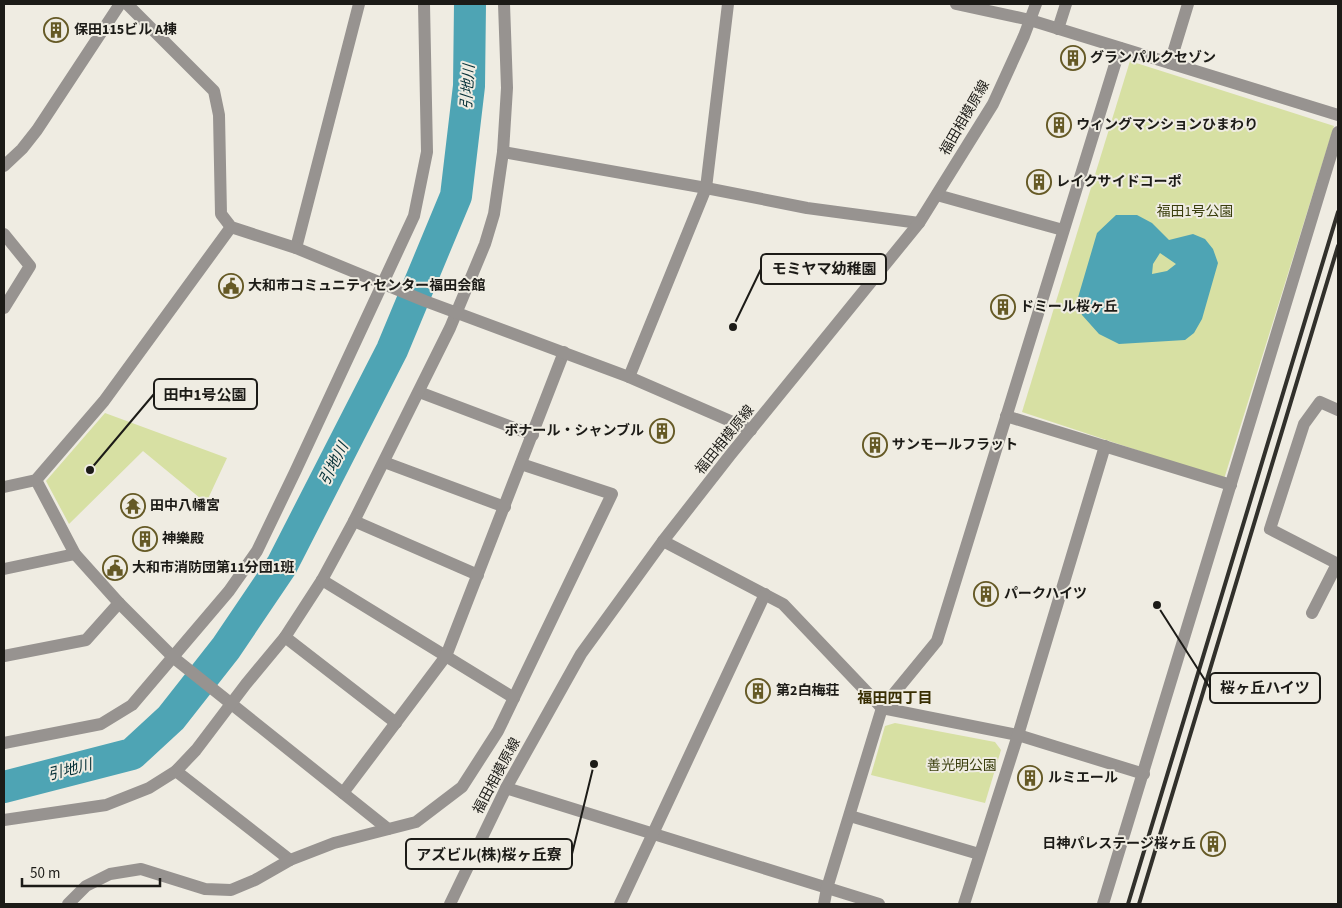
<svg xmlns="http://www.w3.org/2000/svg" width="1342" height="908" viewBox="0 0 1342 908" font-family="'Source Sans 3','Noto Sans JP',sans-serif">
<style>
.green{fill:#d7e0a3}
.water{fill:#4ea4b4;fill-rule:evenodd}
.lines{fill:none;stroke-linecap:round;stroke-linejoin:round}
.river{stroke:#4ea4b4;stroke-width:32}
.minor{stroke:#979390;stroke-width:12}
.tertiary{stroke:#979390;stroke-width:12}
.rail{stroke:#31302b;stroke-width:4}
.labels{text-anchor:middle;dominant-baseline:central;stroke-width:4;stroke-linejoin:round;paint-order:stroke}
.poi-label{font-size:14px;font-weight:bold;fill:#1c1b17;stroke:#efece2;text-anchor:start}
.street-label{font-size:14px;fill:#1c1b17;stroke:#efece2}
.park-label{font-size:14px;fill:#3a3e0d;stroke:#efece2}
.water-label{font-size:15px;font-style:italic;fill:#063138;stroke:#efece2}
.neighbourhood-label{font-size:15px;font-weight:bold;fill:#392f03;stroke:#efece2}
.leader{fill:none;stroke:#1c1b17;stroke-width:2}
.callout-dot{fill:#1c1b17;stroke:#efece2;stroke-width:2}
.callout{fill:#efece2;stroke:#1c1b17;stroke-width:2}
.callout-label{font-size:15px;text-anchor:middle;font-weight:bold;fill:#1c1b17}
</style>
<rect width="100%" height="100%" fill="#efece2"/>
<!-- green -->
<g class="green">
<polygon points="1130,61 1334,126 1224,479 1022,412"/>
<polygon points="105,413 227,458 206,503 143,451 69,524 46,481"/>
<polygon points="895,723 995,742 1001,750 985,803 871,775 885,726"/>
</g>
<!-- water -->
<path class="water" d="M1116 215H1137L1152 223 1169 240 1193 234 1205 239 1213 249 1218 263 1202 319 1194 333 1185 340 1119 344 1099 334 1082 315 1077 301 1097 233ZM1160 253 1176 264 1167 271 1152 274 1153 264Z"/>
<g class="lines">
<!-- river -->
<polyline class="river" points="4,787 132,754 171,718 226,648 282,565 392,350 456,196 469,86 470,4"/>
<!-- minor -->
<g class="minor">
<polyline points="956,4 1030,20 1338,115"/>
<polyline points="1058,29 1066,4"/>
<polyline points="1170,63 1188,4"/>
<polyline points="503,152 706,188 807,208 919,223"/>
<polyline points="4,166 22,149 37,130 120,4"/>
<polyline points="937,195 1063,230"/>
<polyline points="4,234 30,266 4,308"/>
<polyline points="296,248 359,4"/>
<polyline points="629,377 706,188 728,4"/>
<polyline points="419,392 533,435"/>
<polyline points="1338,410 1320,402 1304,424 1270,529 1338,564"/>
<polyline points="1006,416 1231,485"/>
<polyline points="384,462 505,507"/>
<polyline points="36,480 75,554 119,603 174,658 388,829"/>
<polyline points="4,487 36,480 104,401 231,227"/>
<polyline points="354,521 478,575"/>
<polyline points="663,541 783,604 882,708 1018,735 1144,774"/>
<polyline points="4,569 75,554"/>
<polyline points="322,580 514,698"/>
<polyline points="1312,613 1337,564"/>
<polyline points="285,637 396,723"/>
<polyline points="4,656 86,640 119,603"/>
<polyline points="4,743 101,724 132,705 229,591 257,551 295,472 414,216 427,152 424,4"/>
<polyline points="176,771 290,860"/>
<polyline points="506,788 879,904"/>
<polyline points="343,793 446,656 564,352"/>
<polyline points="850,816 979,854"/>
<polyline points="4,820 106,805 149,788 176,771 196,750 246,684 285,637 322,580 354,521 450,328 485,244 494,214 503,152 507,88 504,4"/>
<polyline points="68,904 86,886 110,874 141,869 205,889 231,890 255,880 290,860 334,843 416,822 462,787 498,731 612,494 521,464"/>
<polyline points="620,904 765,594"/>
<polyline points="824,904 827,888 882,708 937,641 1120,48"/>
<polyline points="964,904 1018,735 1105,446"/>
</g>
<!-- tertiary -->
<g class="tertiary">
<polyline points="127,4 214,91 219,115 221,214 231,227 296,248 425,301 629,377 751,430"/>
<polyline points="450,904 506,788 581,654 663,541 731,454 919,223 993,104 1024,36 1036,4"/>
<polyline points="1103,904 1338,132"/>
</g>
<!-- rail -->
<g class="rail">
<polyline points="1128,904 1338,212"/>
<polyline points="1139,904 1338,246"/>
</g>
</g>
<!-- icons -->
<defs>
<symbol id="building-ring" viewBox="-11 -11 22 22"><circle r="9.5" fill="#efece2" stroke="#655925" stroke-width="1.5"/><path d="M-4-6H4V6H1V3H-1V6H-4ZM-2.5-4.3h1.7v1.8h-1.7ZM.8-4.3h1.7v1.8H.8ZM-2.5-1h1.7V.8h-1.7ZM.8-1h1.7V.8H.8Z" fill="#655925"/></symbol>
<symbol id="civic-ring" viewBox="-11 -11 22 22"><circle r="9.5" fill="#efece2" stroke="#655925" stroke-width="1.5"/><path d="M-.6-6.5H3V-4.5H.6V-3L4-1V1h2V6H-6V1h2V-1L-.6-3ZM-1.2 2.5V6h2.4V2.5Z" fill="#655925"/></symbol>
<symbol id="temple-ring" viewBox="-11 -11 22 22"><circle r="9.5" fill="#efece2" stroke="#655925" stroke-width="1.5"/><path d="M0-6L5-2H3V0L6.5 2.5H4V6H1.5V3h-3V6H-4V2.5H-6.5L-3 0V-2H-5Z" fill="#655925"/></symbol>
</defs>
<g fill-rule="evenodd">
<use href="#building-ring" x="42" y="16" width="28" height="28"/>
<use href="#building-ring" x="1059" y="44" width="28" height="28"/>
<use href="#building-ring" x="1045" y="111" width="28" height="28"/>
<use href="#building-ring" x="1025" y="168" width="28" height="28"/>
<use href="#civic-ring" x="217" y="272" width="28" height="28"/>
<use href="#building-ring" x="989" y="293" width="28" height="28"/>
<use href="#building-ring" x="648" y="417" width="28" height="28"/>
<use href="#building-ring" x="861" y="431" width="28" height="28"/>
<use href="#temple-ring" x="119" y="492" width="28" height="28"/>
<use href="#building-ring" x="131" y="525" width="28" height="28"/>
<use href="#civic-ring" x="101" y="554" width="28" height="28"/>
<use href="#building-ring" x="972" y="580" width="28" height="28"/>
<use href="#building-ring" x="744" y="677" width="28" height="28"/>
<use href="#building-ring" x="1016" y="764" width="28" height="28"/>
<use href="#building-ring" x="1199" y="830" width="28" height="28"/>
</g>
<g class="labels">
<!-- poi labels -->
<g class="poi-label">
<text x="74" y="30">保田115ビル A棟</text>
<text x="1090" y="58">グランパルクセゾン</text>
<text x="1076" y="125">ウィングマンションひまわり</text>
<text x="1056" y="182">レイクサイドコーポ</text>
<text x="248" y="286">大和市コミュニティセンター福田会館</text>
<text x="1020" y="307">ドミール桜ヶ丘</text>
<text x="644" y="431" text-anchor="end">ボナール・シャンブル</text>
<text x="892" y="445">サンモールフラット</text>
<text x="150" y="506">田中八幡宮</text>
<text x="162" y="539">神樂殿</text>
<text x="132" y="568">大和市消防団第11分団1班</text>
<text x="1004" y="594">パークハイツ</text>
<text x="776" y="691">第2白梅荘</text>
<text x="1048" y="778">ルミエール</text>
<text x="1196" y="844" text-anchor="end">日神パレステージ桜ヶ丘</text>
</g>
<!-- street labels -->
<g class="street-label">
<text transform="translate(965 118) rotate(-60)">福田相模原線</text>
<text transform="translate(725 440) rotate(-51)">福田相模原線</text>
<text transform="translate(497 776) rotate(-62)">福田相模原線</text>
</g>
<!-- park labels -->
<g class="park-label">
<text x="1195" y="212">福田1号公園</text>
<text x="962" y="766">善光明公園</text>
</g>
<!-- water labels -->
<g class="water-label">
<text transform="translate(468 87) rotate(-86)">引地川</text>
<text transform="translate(334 464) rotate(-63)">引地川</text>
<text transform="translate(70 770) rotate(-14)">引地川</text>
</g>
<!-- neighbourhood labels -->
<g class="neighbourhood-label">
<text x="895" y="698">福田四丁目</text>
</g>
</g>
<!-- callouts -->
<path class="leader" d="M733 327L761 269M90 470L154 394M1157 605L1210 688M594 764L572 854"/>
<g class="callout-dot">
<circle cx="733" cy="327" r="5"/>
<circle cx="90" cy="470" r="5"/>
<circle cx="1157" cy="605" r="5"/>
<circle cx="594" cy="764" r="5"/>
</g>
<g class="callout">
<rect x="761" y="254" width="125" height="30" rx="5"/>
<rect x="154" y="379" width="103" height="30" rx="5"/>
<rect x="1210" y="673" width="110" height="30" rx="5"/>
<rect x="406" y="839" width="166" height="30" rx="5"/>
</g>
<g class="callout-label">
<text x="824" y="274">モミヤマ幼稚園</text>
<text x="205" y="400">田中1号公園</text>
<text x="1265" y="693">桜ヶ丘ハイツ</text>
<text x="489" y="860">アズビル(株)桜ヶ丘寮</text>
</g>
<!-- border -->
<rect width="1342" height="908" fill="none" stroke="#1c1b17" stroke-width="10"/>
<!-- scale -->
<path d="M22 878v8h138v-8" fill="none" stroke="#1c1b17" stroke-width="2.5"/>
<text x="30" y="878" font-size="15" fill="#1c1b17" stroke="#efece2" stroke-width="4" paint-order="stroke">50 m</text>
</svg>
